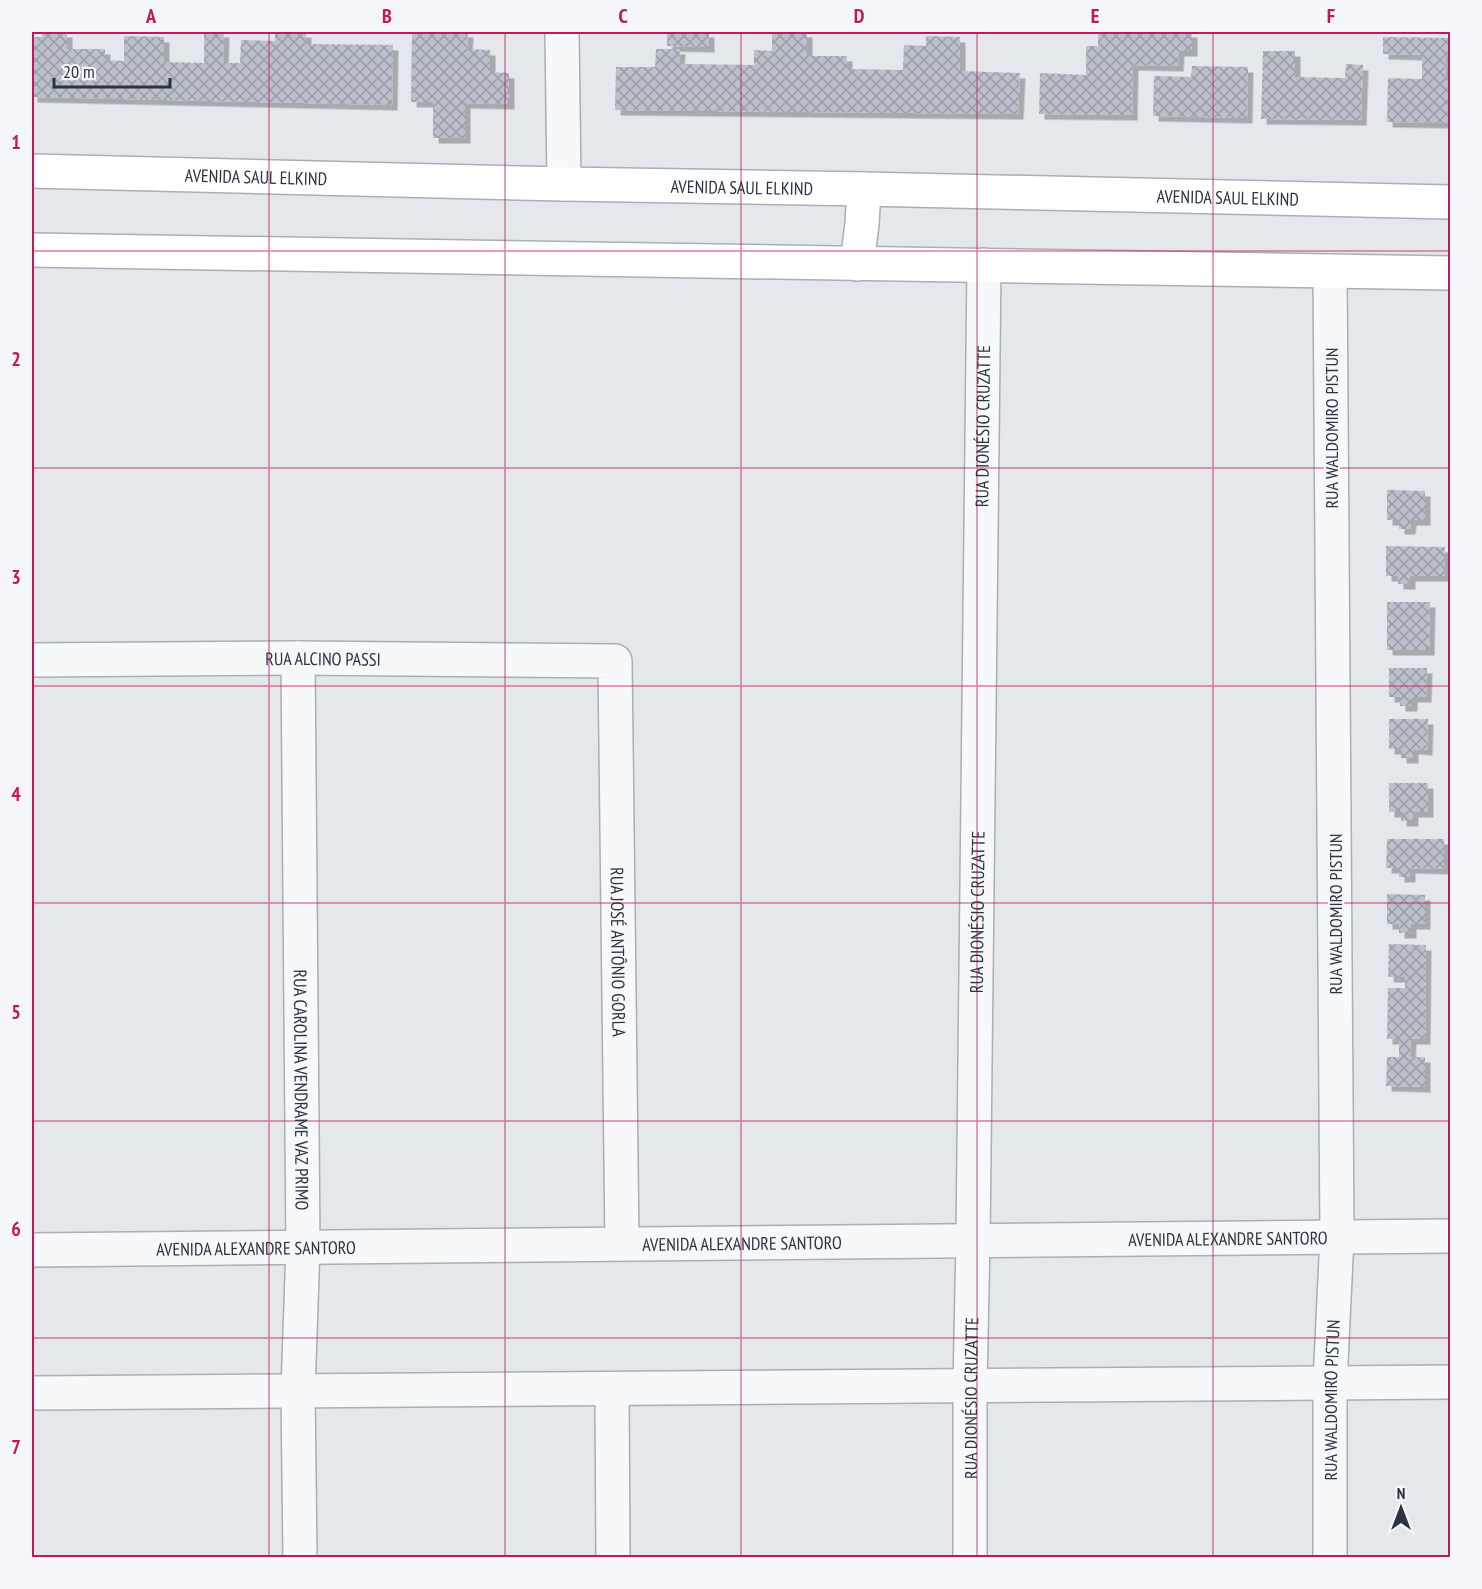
<svg xmlns="http://www.w3.org/2000/svg" width="1482" height="1589" viewBox="0 0 1482 1589" font-family="'PT Sans Narrow',sans-serif">
<style>
.building{fill:url(#building-cross-hatch);filter:url(#shadow)}
.lines{fill:none;stroke-linecap:round;stroke-linejoin:round}
.minor-casing{stroke:#a9aeb7;stroke-width:36}
.tertiary-casing{stroke:#a9aeb7;stroke-width:36}
.secondary-casing{stroke:#a9aeb7;stroke-width:36}
.minor{stroke:#f7f8fa;stroke-width:33}
.tertiary{stroke:#f7f8fa;stroke-width:33}
.secondary{stroke:#fff;stroke-width:33}
.grid{fill:none;stroke:#c2185b;stroke-width:1.5;stroke-opacity:0.55}
.labels{text-anchor:middle;dominant-baseline:central;stroke-width:4.5;stroke-linejoin:round;paint-order:stroke}
.street-label{font-size:18px;fill:#2b3445;stroke:#f4f6f9}
.neatline{fill:none;stroke:#c2185b;stroke-width:2}
.grid-label{font-size:20px;text-anchor:middle;font-weight:bold;fill:#c2185b}
</style>
<defs>
<pattern id="building-cross-hatch" width="8" height="8" patternUnits="userSpaceOnUse" patternTransform="scale(1.5)"><rect width="8" height="8" fill="#bbc0ca"/><path d="M0 0l8 8M0 8l8-8" fill="none" stroke="#989da6"/></pattern>
<filter id="shadow"><feDropShadow dx="5.5" dy="5.5" stdDeviation="0" flood-color="#0004"/></filter>
</defs>
<rect width="100%" height="100%" fill="#e4e7ec"/>
<!-- building -->
<g class="building">
<polygon points="42,32 67,32 67,49 105,49 105,60 124,61 124,36 164,37 164,62 204,63 204,32 224,32 223,63 240,63 241,40 275,41 275,32 306,32 306,44 393,45 392,105 32,97 32,37 42,37"/>
<polygon points="452,32 468,32 467,49 490,50 490,72 509,73 509,104 465,103 465,138 433,138 433,102 411,102 412,33 452,33"/>
<polygon points="667,32 709,32 709,47 667,46"/>
<polygon points="772,32 807,32 807,56 847,56 847,69 903,70 904,45 926,46 926,36 960,37 960,71 1020,73 1018,114 615,110 616,67 655,67 656,49 680,49 679,64 754,65 754,50 772,51"/>
<polygon points="1098,32 1192,32 1192,51 1179,51 1178,66 1133,65 1132,115 1039,114 1040,73 1086,75 1086,46 1098,46"/>
<polygon points="1383,37 1450,38 1450,51 1446,51 1445,78 1450,78 1450,123 1387,122 1388,78 1422,79 1422,55 1383,54"/>
<polygon points="1263,51 1295,51 1295,77 1345,78 1346,64 1363,65 1361,120 1261,119"/>
<polygon points="1192,66 1248,67 1247,118 1153,116 1154,76 1191,77"/>
<polygon points="1387,490 1425,491 1425,520 1411,520 1410,529 1399,529 1399,520 1387,520"/>
<polygon points="1386,546 1445,547 1445,576 1410,576 1410,584 1398,584 1398,576 1386,576"/>
<polygon points="1387,602 1430,602 1429,650 1387,650"/>
<polygon points="1389,668 1427,668 1426,697 1412,697 1412,706 1400,706 1400,697 1389,697"/>
<polygon points="1389,719 1428,719 1427,750 1413,749 1413,758 1401,758 1401,749 1389,749"/>
<polygon points="1389,783 1428,783 1428,812 1413,812 1413,821 1401,821 1401,812 1389,812"/>
<polygon points="1387,839 1444,839 1444,869 1410,868 1410,877 1399,877 1399,868 1386,868"/>
<polygon points="1387,894 1425,895 1425,924 1411,924 1411,933 1399,933 1399,924 1387,924"/>
<polygon points="1389,944 1426,945 1425,1039 1411,1039 1410,1057 1425,1057 1425,1087 1386,1086 1387,1057 1399,1057 1399,1039 1387,1039 1388,988 1405,988 1405,977 1388,977"/>
</g>
<g class="lines">
<defs>
<g id="minor">
<polyline points="562,32 564,184"/>
<path id="s1" d="M298 658 303 1247 298 1391 300 1558"/>
<path id="s2" d="M32 660 298 658 615 661 622 1244"/>
<polyline points="612,1389 613,1558"/>
<path id="s3" d="M970 1558V1386L973 1240 984 265"/>
<path id="s4" d="M1330 1558V1383L1337 1237 1330 271"/>
</g>
<g id="tertiary">
<path id="s5" d="M32 1250 1450 1236"/>
<polyline points="32,1393 1450,1382"/>
</g>
<g id="secondary">
<path id="s6" d="M32 171 564 184 864 189 1450 202"/>
<polyline points="32,250 1450,273"/>
<polyline points="857,264 862,224 864,189"/>
</g>
</defs>
<!-- minor casing -->
<use href="#minor" class="minor-casing"/>
<!-- tertiary casing -->
<use href="#tertiary" class="tertiary-casing"/>
<!-- secondary casing -->
<use href="#secondary" class="secondary-casing"/>
<!-- minor -->
<use href="#minor" class="minor"/>
<!-- tertiary -->
<use href="#tertiary" class="tertiary"/>
<!-- secondary -->
<use href="#secondary" class="secondary"/>
</g>
<!-- grid -->
<path class="grid" d="M269 32V1558M505 32V1558M741 32V1558M977 32V1558M1213 32V1558M32 251H1450M32 468H1450M32 686H1450M32 903H1450M32 1121H1450M32 1338H1450"/>
<g class="labels">
<!-- street labels -->
<g class="street-label">
<text stroke="none"><textPath href="#s6" startOffset="224">AVENIDA SAUL ELKIND</textPath></text>
<text stroke="none"><textPath href="#s6" startOffset="710">AVENIDA SAUL ELKIND</textPath></text>
<text stroke="none"><textPath href="#s6" startOffset="1196">AVENIDA SAUL ELKIND</textPath></text>
<text stroke="none"><textPath href="#s3" startOffset="1132">RUA DIONÉSIO CRUZATTE</textPath></text>
<text transform="translate(1331 428) rotate(-90)">RUA WALDOMIRO PISTUN</text>
<text stroke="none"><textPath href="#s2" startOffset="291">RUA ALCINO PASSI</textPath></text>
<text stroke="none"><textPath href="#s3" startOffset="646">RUA DIONÉSIO CRUZATTE</textPath></text>
<text transform="translate(1335 914) rotate(-90)">RUA WALDOMIRO PISTUN</text>
<text stroke="none"><textPath href="#s2" startOffset="874">RUA JOSÉ ANTÔNIO GORLA</textPath></text>
<text stroke="none"><textPath href="#s1" startOffset="432">RUA CAROLINA VENDRAME VAZ PRIMO</textPath></text>
<text stroke="none"><textPath href="#s5" startOffset="1196">AVENIDA ALEXANDRE SANTORO</textPath></text>
<text stroke="none"><textPath href="#s5" startOffset="710">AVENIDA ALEXANDRE SANTORO</textPath></text>
<text stroke="none"><textPath href="#s5" startOffset="224">AVENIDA ALEXANDRE SANTORO</textPath></text>
<text stroke="none"><textPath href="#s3" startOffset="160">RUA DIONÉSIO CRUZATTE</textPath></text>
<text stroke="none"><textPath href="#s4" startOffset="158">RUA WALDOMIRO PISTUN</textPath></text>
</g>
</g>
<!-- border -->
<rect width="1482" height="1589" fill="none" stroke="#f4f6f9" stroke-width="66"/>
<!-- north arrow -->
<g transform="translate(1401 1508)" stroke="#f4f6f9" stroke-width="4.5" paint-order="stroke">
<path d="M0-4.5L10 22L0 15L-10 22Z" fill="#2b3445"/>
<text y="-9" font-size="16" font-weight="bold" text-anchor="middle" fill="#2b3445">N</text>
</g>
<!-- scale -->
<path d="M54 78v9h116v-9" fill="none" stroke="#2b3445" stroke-width="3"/>
<text x="63" y="78" font-size="18" fill="#2b3445" stroke="#f4f6f9" stroke-width="4.5" paint-order="stroke">20 m</text>
<rect x="33" y="33" width="1416" height="1523" class="neatline"/>
<g class="grid-label">
<text x="151" y="23">A</text>
<text x="387" y="23">B</text>
<text x="623" y="23">C</text>
<text x="859" y="23">D</text>
<text x="1095" y="23">E</text>
<text x="1331" y="23">F</text>
<text x="16" y="149">1</text>
<text x="16" y="366">2</text>
<text x="16" y="584">3</text>
<text x="16" y="801">4</text>
<text x="16" y="1019">5</text>
<text x="16" y="1236">6</text>
<text x="16" y="1454">7</text>
</g>
</svg>
